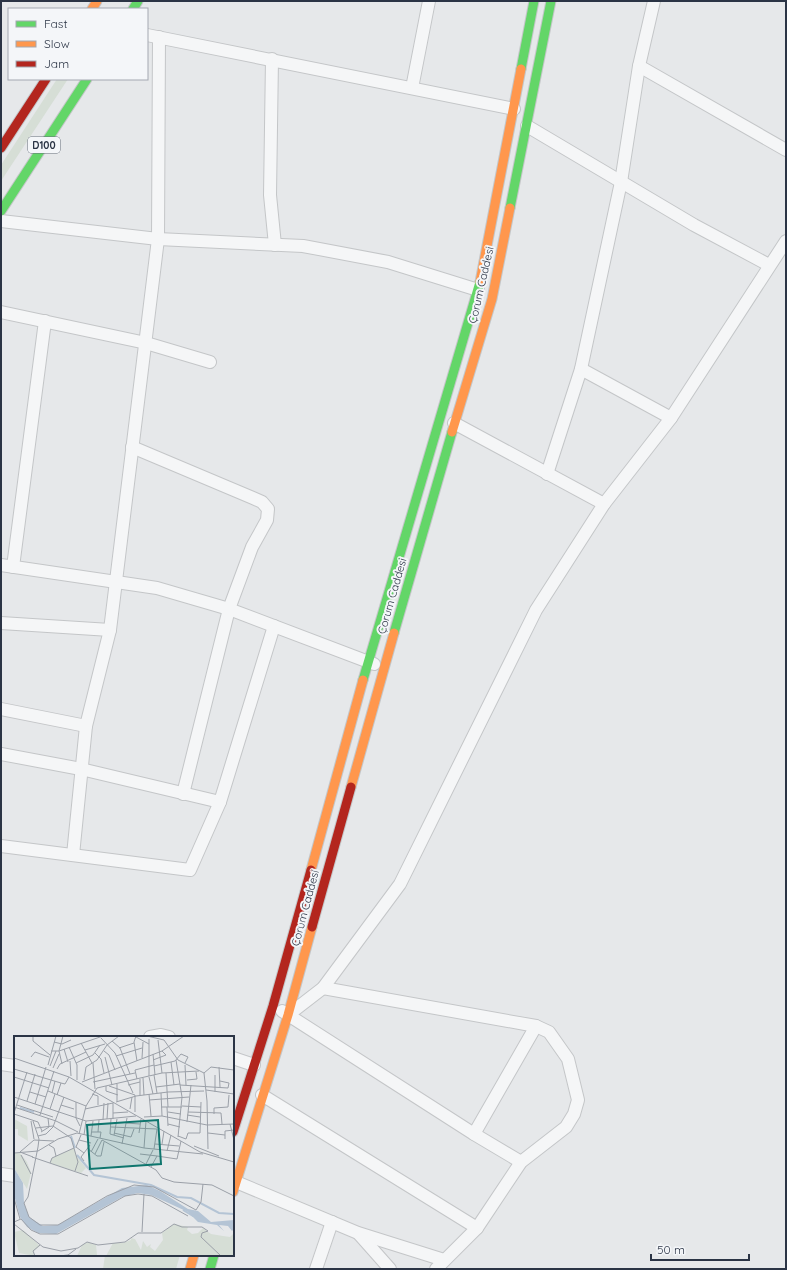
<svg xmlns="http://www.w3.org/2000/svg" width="787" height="1270" viewBox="0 0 787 1270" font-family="Quicksand,sans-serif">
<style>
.green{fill:#d6ded6}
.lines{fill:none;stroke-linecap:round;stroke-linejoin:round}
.street-casing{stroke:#c4c6c8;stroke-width:14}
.fast-casing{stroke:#c4c6c8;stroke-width:11}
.slow-casing{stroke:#c4c6c8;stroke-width:11}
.jam-casing{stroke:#c4c6c8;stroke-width:11}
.street{stroke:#f5f6f7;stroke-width:12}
.fast{stroke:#63d668;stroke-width:9}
.slow{stroke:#ff974d;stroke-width:9}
.jam{stroke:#b3261e;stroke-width:9}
.labels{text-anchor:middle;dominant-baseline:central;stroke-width:4;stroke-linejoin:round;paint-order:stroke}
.shield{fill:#f4f6f9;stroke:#676e7b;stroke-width:1}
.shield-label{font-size:10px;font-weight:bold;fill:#2b3445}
.street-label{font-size:11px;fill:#2b3445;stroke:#f4f6f9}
.inset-river{fill:none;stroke:#b4c4d5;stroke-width:2}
.inset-road{fill:none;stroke:#9ba0a8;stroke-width:1}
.view{fill:#0f766e;fill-opacity:0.15;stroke:#0f766e;stroke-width:2}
.inset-edge{fill:none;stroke:#2b3445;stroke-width:2}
</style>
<rect width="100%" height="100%" fill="#e6e8ea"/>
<!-- green -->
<g class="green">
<polygon points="57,79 68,79 1,181 1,165"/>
<polygon points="105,1255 180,1255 176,1269 103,1269"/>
</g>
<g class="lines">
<defs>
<g id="street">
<polyline points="654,1 639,66 786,150"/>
<polyline points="147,35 514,109"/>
<polyline points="272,59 270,195 275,245"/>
<polyline points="412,88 429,1"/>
<polyline points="527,126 694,225 769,265"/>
<polyline points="1,221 158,239 303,246 388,262 478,290"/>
<polyline points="1,312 146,343 210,362"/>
<polyline points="581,369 621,182 639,66"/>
<polyline points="454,423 604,504"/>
<polyline points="132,447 253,498 262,502 268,509 267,520 252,547 229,609 183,794"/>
<polyline points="547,474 581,369 671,418"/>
<polyline points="1,565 157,588 229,609 374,664"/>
<polyline points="13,567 45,321"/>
<polyline points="1,623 110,630"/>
<polyline points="1,709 86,726"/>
<polyline points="1,754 81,769 220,802"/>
<polyline points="1,846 190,870 220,802 274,626"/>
<polyline points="73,855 86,726 110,630 158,239 159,37"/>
<polyline points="323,988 536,1026 549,1032 568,1059 578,1100 574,1114 566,1127 521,1162 477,1228 436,1269"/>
<polyline points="282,1011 474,1134 521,1162"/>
<polyline points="288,1015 323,988 400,884 536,610 604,504 671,418 786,241"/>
<polyline points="150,1037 161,1035 169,1037"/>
<polyline points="233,1058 254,1065"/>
<polyline points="1,1064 15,1066"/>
<polyline points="262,1095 477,1228"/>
<polyline points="474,1134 536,1026"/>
<polyline points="1,1174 15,1176"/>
<polyline points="236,1182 358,1233 444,1260"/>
<polyline points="359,1234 390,1269"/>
<polyline points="316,1269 332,1222"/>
</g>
<g id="fast">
<polyline points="133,9 138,1"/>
<polyline points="521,69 534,1"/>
<polyline points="510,208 551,1"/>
<polyline points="1,211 87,79"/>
<polyline points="394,633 452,432"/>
<polyline points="363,680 480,282"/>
<polyline points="210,1269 214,1255"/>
</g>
<g id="slow">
<polyline points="92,9 97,1"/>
<polyline points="480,282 521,69"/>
<polyline points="452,432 492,299 510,208"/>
<polyline points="351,787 394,633"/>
<polyline points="311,870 363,680"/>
<polyline points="233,1192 288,1015 312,927"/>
<polyline points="190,1269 194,1255"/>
</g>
<g id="jam">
<polyline points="1,148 46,79"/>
<polyline points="312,927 351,787"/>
<polyline points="233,1132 273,1006 311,870"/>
</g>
</defs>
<!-- street casing -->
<use href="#street" class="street-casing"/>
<!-- fast casing -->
<use href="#fast" class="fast-casing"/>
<!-- slow casing -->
<use href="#slow" class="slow-casing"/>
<!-- jam casing -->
<use href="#jam" class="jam-casing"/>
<!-- street -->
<use href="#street" class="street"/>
<!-- fast -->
<use href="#fast" class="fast"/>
<!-- slow -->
<use href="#slow" class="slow"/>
<!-- jam -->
<use href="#jam" class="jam"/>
</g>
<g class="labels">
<!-- shield labels -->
<rect class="shield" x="28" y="137" width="32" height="16" rx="3"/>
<g class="shield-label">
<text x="44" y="145">D100</text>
</g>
<!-- street labels -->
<g class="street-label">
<text transform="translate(481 285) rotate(-77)">Çorum Caddesi</text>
<text transform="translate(392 596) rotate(-74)">Çorum Caddesi</text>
<text transform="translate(305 908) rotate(-75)">Çorum Caddesi</text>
</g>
</g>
<!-- overview -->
<g transform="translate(14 1036)">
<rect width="220" height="220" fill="#e6e8ea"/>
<path d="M0 83 13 90 14 105 4 99V93H0ZM60 112 63 121 72 132 67 137 36 127 38 122ZM0 117H6L13 126 17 137 13 153 0 132ZM160 188 174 191 173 194 178 198 184 197 189 192 197 198 209 200 216 201 220 197V220H92L99 207H109L117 204V202L121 203 127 214 129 205 133 211 137 208 136 211 141 215 149 204 148 197ZM9 194 26 210 20 215 21 220 5 217 0 196ZM74 206 82 209 83 219 86 220H63L68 209Z" fill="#d6ded6"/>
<path d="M0 132 9 147 10 167 15 181 29 190 44 189 108 152 133 149 146 155 174 173 184 175 197 186 220 184V193L218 195 214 190 205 189 210 195 203 189 184 186 174 176 137 159 124 157 108 161 42 198 24 197 13 191 6 181 0 159Z" fill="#b4c4d5"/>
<path class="inset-river" d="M6 72 20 76M57 100 61 112M63 119 80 139 137 149 163 161 177 162 205 177 220 178M169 174 179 180 186 178"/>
<path class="inset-road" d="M19 0V5L36 19M122 0 120 6 123 25M133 0 150 4 164 24 190 37 193 65 194 113M122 1 135 8M87 2 101 17 119 57M144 4 148 37M98 5 106 12 116 38M40 6 48 8 57 4M67 7 78 27M55 11 63 29V44M105 12 120 7M50 13 54 26M71 14 91 8M37 15H45L89 0M90 15 95 19 101 34M81 17 87 23 90 37M139 18 141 39M102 20 128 12M17 21 21 16 35 21M91 21 98 49M0 22 55 41 186 116 220 126M128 22 129 6M139 24 152 19 148 15M162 24 168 61 164 101M56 25 57 40M157 26 160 49M62 27 79 19 86 9M79 27 81 53M48 28 45 15 49 0M34 29 42 0M171 29 172 49M36 30 42 15M140 30 161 25 167 18 174 21 171 27M205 31 206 51M39 32 45 18M0 33 47 47 43 59M43 33 46 28 72 16M152 37 154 71M190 37 197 31 220 34M140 39 143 57M135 40V3M0 41 35 52M135 41 139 58M129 42 130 59M123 43 121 34 140 29M126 43V59M70 44 72 31 83 24 93 9 105 0M173 44 183 43 182 36M68 46 148 15 170 0M79 46 121 37M47 47 51 48 55 41M103 48V65M114 49 126 46M166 49 214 52 215 47 206 45M92 50V55L104 59M95 50 121 59V76M142 51 166 48M192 54 220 58M34 55 72 70M16 56 32 61M201 56V39M38 57 41 45M147 57 148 80M78 58 84 60V69M135 58 137 80M0 61 72 85 122 80M135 64 175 61M13 65 21 38M62 66V82L66 90M102 66 122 60 154 56 190 55M99 67V83M21 68 32 31M3 69 39 81M47 69 60 73M168 70 187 71M0 71 42 85 64 96M147 71H168M153 71 154 90M36 73 41 58M71 73 99 67M116 73 118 61M154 76 167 78M174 76 207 77 208 88M0 77 13 36M99 77 114 76M0 78 24 86 28 95M200 78V72L214 71 215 59M26 79 40 35M173 79 186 81M130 81 148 80 193 89 220 88M93 83 94 67M97 83 96 98 110 102M89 84 90 67M17 85 20 103M19 85 25 103 24 111 14 161 10 167 15 181 26 189H44L93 160 120 149 140 151 182 174 187 166 189 148M173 86 177 49M112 87 126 88M154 88 166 91M216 88 220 104M97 91 143 93M22 92 39 90 57 102 64 126 61 135M27 96 35 91 34 82M78 96H87L86 102M84 96 85 84M100 97 117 101 120 93M125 97 127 83M194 97 211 99M65 98 72 70 83 52 148 37 185 35M67 99 62 111 70 117M70 99 72 85M100 99 103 83M24 100 32 98 39 91 50 61M77 100 79 85M164 100 172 103 174 97H186L187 66M211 103V95L220 94M20 104 40 105M65 104 77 107M88 104 142 134 148 142 160 146 198 149 220 160M108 108 113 82M141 108 165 110M148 108 150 95M35 109 40 112 42 120M180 110 205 120M73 112 83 120H87L90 106M130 112 132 85M140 113 143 93M153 115 157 99M77 116 84 103M0 117 24 115 44 103 63 97 130 112 189 118M81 118 88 104M126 118 143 120M7 119 17 138M18 121 74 140M19 121 6 116 20 104M70 125 67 121 76 109M36 127 38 122 60 112M132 128 139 114M137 131 143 120 163 123 167 105M0 162 6 183M0 186 7 183 17 194 26 198H44L111 160 124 158 138 160 174 180M0 188 29 211 47 215 64 212 73 206 84 209 111 206 124 197H147L160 188 168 191H188L194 195M194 195 188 197 187 201 207 220M128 196 130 158M21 220 19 215 26 209M45 220 54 219 62 213"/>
<path class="view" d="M144 84 147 128 76 133 73 89Z"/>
<rect width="220" height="220" class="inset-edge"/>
</g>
<!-- border -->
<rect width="787" height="1270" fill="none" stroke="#2b3445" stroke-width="4"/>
<!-- legend -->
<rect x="8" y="8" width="140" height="72" fill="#f4f6f9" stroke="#a4a8b1"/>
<rect x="16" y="21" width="20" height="6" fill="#63d668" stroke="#a4a8b1"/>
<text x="44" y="28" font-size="12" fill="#2b3445">Fast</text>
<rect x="16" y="41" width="20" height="6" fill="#ff974d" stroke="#a4a8b1"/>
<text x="44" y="48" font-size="12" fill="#2b3445">Slow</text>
<rect x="16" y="61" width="20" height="6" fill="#b3261e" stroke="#a4a8b1"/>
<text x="44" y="68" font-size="12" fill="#2b3445">Jam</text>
<!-- scale -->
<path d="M651 1254v6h98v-6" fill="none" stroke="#2b3445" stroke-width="2"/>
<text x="657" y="1254" font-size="12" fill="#2b3445" stroke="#f4f6f9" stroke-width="3" paint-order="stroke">50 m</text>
</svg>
